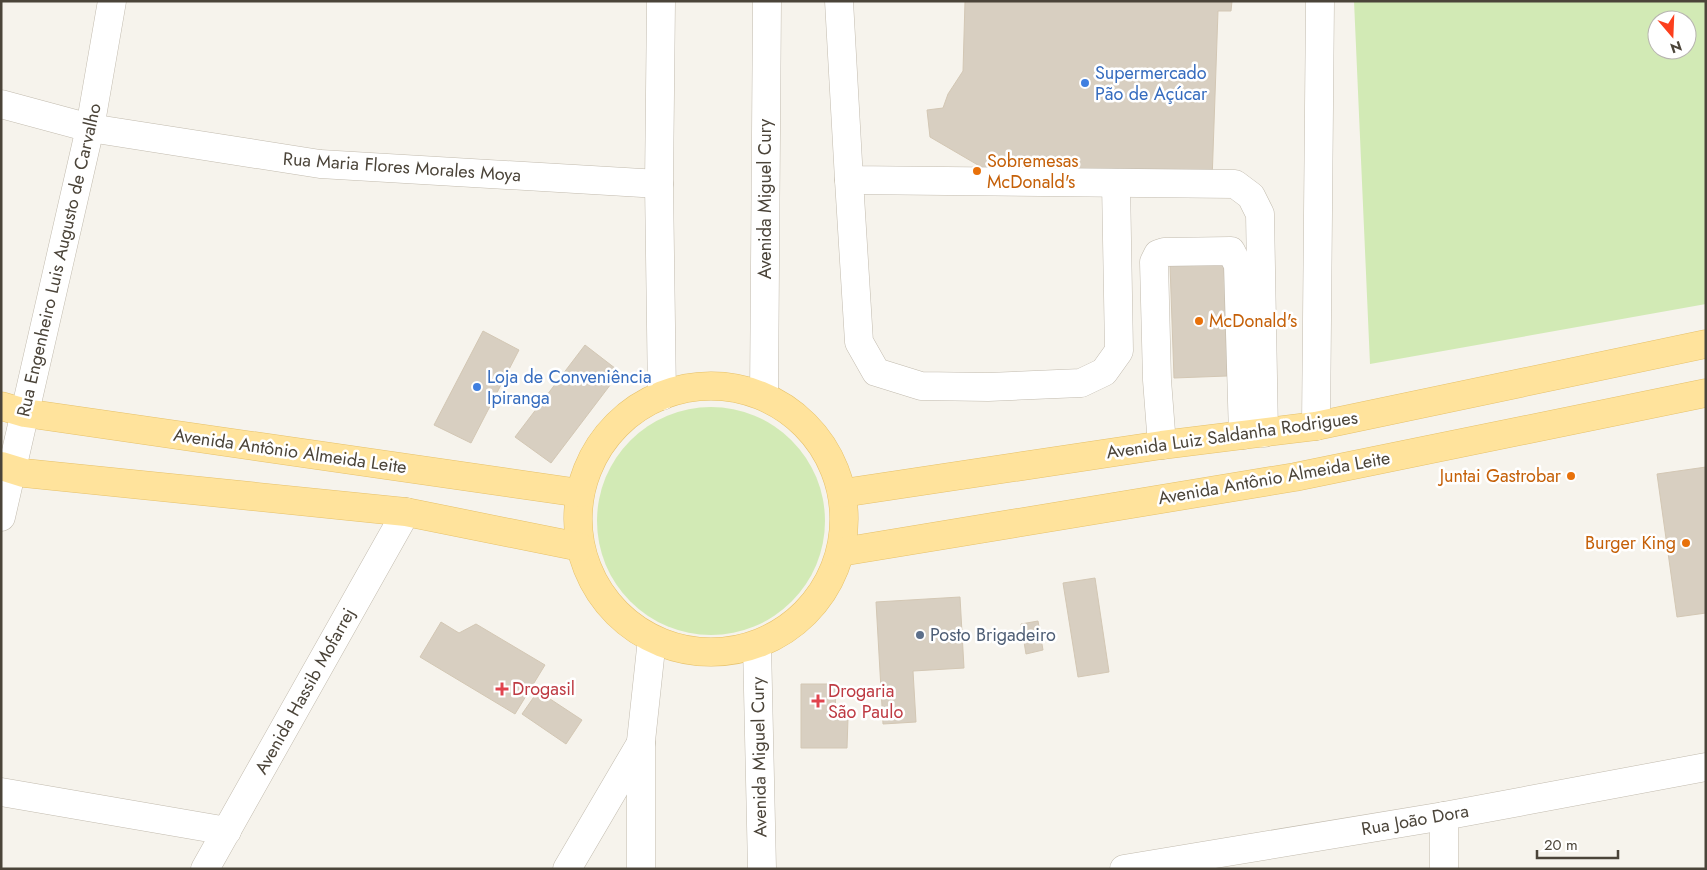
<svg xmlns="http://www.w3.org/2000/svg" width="1707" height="870" viewBox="0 0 1707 870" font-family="Jost,sans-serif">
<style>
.green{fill:#d2eab5;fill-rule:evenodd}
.building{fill:#d8cfc1;stroke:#d3c7b4}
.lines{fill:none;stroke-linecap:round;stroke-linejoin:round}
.minor-casing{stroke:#c2bbae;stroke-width:29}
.major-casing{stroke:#e6c16a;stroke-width:29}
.minor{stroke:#fff;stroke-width:28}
.major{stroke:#ffe39c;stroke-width:28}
.shop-dot{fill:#3f7fe0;stroke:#fff;stroke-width:2}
.food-dot{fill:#e8710a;stroke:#fff;stroke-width:2}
.service-dot{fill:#5c6f8a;stroke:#fff;stroke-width:2}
.health-dot{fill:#e0444e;stroke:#fff;stroke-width:2}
.labels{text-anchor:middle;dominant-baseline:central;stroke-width:5;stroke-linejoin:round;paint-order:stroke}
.shop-label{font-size:18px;fill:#366cbe;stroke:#fff;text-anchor:start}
.food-label{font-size:18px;fill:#c56008;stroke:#fff;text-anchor:start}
.street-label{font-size:18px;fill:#4b4439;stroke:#fff}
.service-label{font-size:18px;fill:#4e5e75;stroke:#fff;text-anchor:start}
.health-label{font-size:18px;fill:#be3a42;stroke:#fff;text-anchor:start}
</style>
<rect width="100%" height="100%" fill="#f6f3ec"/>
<!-- green -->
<g class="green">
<path d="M1354 1H1706V304L1370 364ZM1657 20H1687V50H1657Z"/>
<circle cx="711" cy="521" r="114"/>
</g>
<!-- building -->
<g class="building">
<polygon points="965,1 1232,1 1231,11 1218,11 1212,181 995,175 930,137 927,110 943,108 948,94 963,71"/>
<polygon points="1224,263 1227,376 1174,378 1170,265"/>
<polygon points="483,331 519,350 471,443 434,425"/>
<polygon points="585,345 620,372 551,463 515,437"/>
<polygon points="1706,467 1706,613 1677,617 1657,474"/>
<polygon points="1095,578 1109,672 1078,677 1063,583"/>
<polygon points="960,597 964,668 913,671 916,722 883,724 876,602"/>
<polygon points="1038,621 1043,650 1026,654 1021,624"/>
<polygon points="441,622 459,633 476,624 545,665 515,714 420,657"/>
<polygon points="801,684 836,684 835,718 848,718 847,748 801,748"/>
<polygon points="538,691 582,720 566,744 522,714"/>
</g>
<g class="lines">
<defs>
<g id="minor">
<polyline points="661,1 659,184 662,396"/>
<polyline points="839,1 849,180 1235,184 1251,196 1260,214 1264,433"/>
<polyline points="1,104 90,128 320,164 659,184"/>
<polyline points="849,180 859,342 876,372 921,386 988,387 1081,383 1104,372 1119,351 1116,183"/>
<polyline points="764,396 767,1"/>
<polyline points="1316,426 1320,1"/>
<polyline points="1162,445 1157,380 1154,262 1158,254 1164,252 1231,251 1238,265 1243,435"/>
<polyline points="1,517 90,128 112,1"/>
<polyline points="757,645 762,869"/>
<polyline points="1,792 227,831"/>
<polyline points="1444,816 1444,869"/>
<polyline points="205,869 406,512"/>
<polyline points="567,869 641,743"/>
<polyline points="641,869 641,741 652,639"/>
<polyline points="1124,869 1444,816 1706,767"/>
</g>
<g id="major">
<circle cx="711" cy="519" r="133"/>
<polyline points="1,406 25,413 580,493"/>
<polyline points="1,466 24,473 406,512 580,547"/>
<polyline points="843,493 1162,445 1316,426 1706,344"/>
<polyline points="841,552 1295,477 1706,393"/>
</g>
</defs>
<!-- minor casing -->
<use href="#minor" class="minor-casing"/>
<!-- major casing -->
<use href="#major" class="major-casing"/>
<!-- minor -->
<use href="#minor" class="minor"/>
<!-- major -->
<use href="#major" class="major"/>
</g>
<!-- markers -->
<g class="shop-dot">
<circle cx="1085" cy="83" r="5"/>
<circle cx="477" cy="387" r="5"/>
</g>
<g class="food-dot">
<circle cx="977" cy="171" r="5"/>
<circle cx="1199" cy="321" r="5"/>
<circle cx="1571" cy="476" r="5"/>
<circle cx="1686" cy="543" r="5"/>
</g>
<circle class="service-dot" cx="920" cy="635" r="5"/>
<g class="health-dot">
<path d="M499.5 681.5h5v5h5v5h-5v5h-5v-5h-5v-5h5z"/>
<path d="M815.5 693.5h5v5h5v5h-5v5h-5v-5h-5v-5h5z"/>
</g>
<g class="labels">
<!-- shop labels -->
<g class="shop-label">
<text x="1095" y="73">Supermercado<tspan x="1095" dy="21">Pão de Açúcar</tspan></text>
<text x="487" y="377">Loja de Conveniência<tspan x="487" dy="21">Ipiranga</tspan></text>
</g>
<!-- food labels -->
<g class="food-label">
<text x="987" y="161">Sobremesas<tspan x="987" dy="21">McDonald's</tspan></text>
<text x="1209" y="321">McDonald's</text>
<text x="1561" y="476" text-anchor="end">Juntai Gastrobar</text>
<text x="1676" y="543" text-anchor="end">Burger King</text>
</g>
<!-- street labels -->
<g class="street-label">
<text transform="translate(402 167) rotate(4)">Rua Maria Flores Morales Moya</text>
<text transform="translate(765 199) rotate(-90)">Avenida Miguel Cury</text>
<text transform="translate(59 260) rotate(-77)">Rua Engenheiro Luis Augusto de Carvalho</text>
<text transform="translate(1232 435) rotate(-8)">Avenida Luiz Saldanha Rodrigues</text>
<text transform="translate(290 451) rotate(8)">Avenida Antônio Almeida Leite</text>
<text transform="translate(1274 478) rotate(-10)">Avenida Antônio Almeida Leite</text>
<text transform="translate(305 691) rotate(-61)">Avenida Hassib Mofarrej</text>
<text transform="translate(759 757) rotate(-91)">Avenida Miguel Cury</text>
<text transform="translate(1415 820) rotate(-10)">Rua João Dora</text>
</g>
<!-- service labels -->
<g class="service-label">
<text x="930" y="635">Posto Brigadeiro</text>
</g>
<!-- health labels -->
<g class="health-label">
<text x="512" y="689">Drogasil</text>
<text x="828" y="691">Drogaria<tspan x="828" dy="21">São Paulo</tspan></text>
</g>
</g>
<!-- border -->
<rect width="1707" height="870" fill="none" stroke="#4b4439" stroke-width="5"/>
<!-- north arrow -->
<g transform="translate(1672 35) rotate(161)"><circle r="24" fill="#ffffff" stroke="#b7b4b0"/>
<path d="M0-4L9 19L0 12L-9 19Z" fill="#fc3f1d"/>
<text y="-8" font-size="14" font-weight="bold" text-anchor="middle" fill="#4b4439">N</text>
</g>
<!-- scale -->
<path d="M1537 850v8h81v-8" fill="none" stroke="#4b4439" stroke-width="2.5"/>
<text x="1544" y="850" font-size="15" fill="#4b4439" stroke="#ffffff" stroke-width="4" paint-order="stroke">20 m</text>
</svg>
